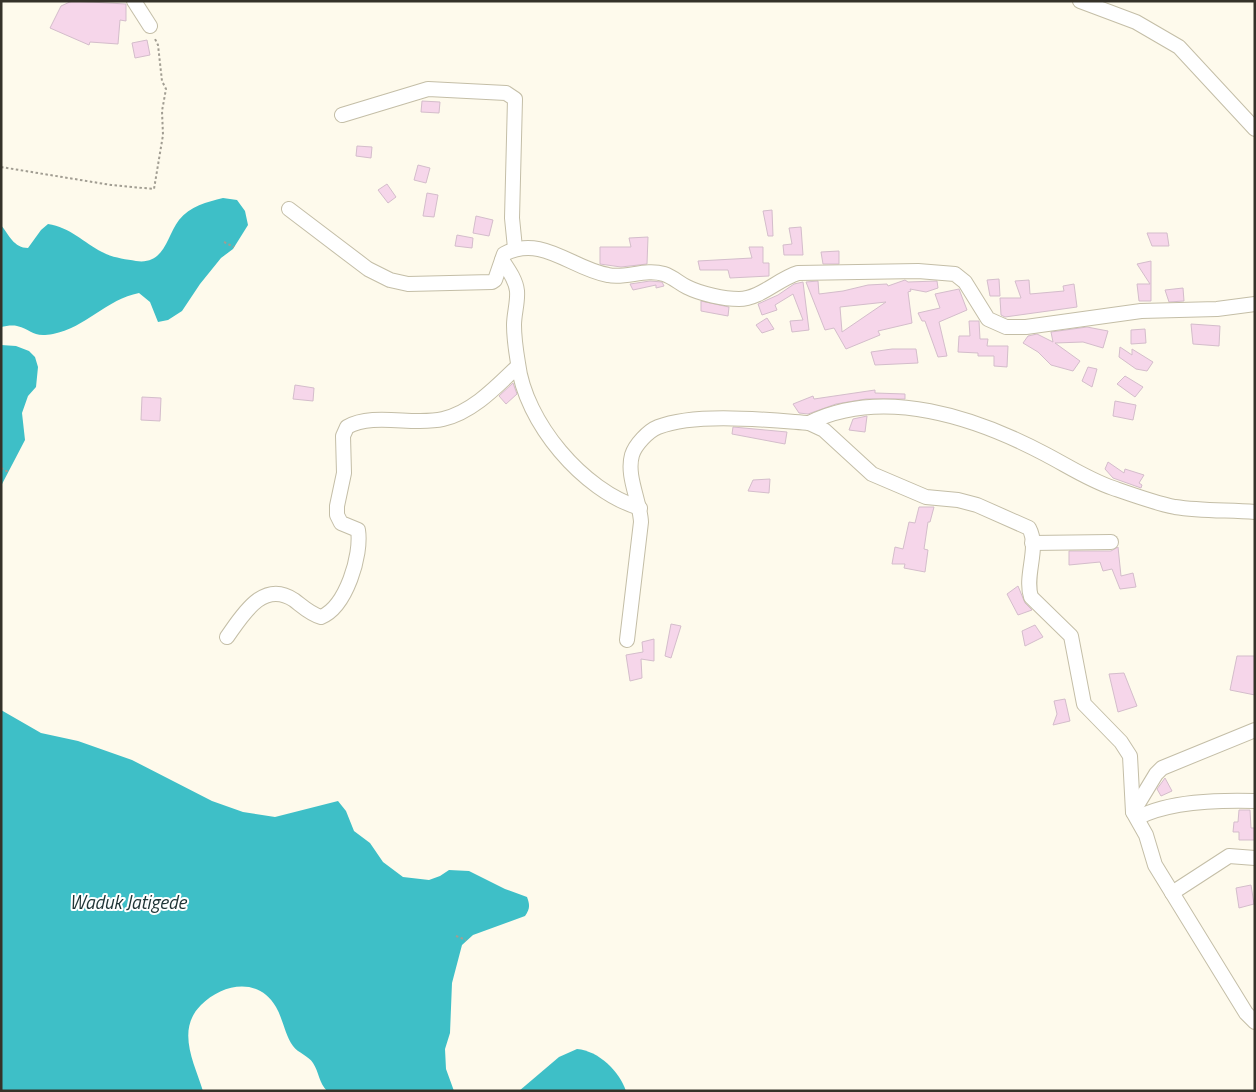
<svg xmlns="http://www.w3.org/2000/svg" width="1256" height="1092" viewBox="0 0 1256 1092" font-family="'Titillium Web',sans-serif">
<style>
.water{fill:#3ebfc7}
.building{fill:#f6d6ea;stroke:#d4bdcb;fill-rule:evenodd}
.lines{fill:none;stroke-linecap:round;stroke-linejoin:round}
.minor-casing{stroke:#c4bea7;stroke-width:16}
.path{stroke:#a19d92;stroke-width:2;stroke-dasharray:2.5 2.5;stroke-linecap:butt}
.minor{stroke:#fff;stroke-width:14}
.labels{text-anchor:middle;dominant-baseline:central;stroke-width:4;stroke-linejoin:round;paint-order:stroke}
.water-label{font-size:19px;font-style:italic;fill:#1f3536;stroke:#fff}
</style>
<rect width="100%" height="100%" fill="#fefaec"/>
<!-- water -->
<g class="water">
<path d="M223 198 237 200 245 211 248 225 233 249 221 258 200 284 182 311 168 320 158 322 150 302 139 293C107 299 85 328 53 334 32 338 33 330 17 326 12 325 6 326 1 327V225C9 235 14 248 28 248L41 230 48 224C70 227 84 243 102 252 113 258 125 259 136 261 165 265 166 237 179 220 190 206 207 202 223 198Z"/>
<polygon points="1,345 16,346 29,351 35,357 38,367 36,387 28,396 22,413 25,440 1,486"/>
<path d="M1 710 41 733 78 741 132 760 212 801 243 812 275 817 338 801 346 811 354 831 370 843 383 862 403 877 429 880 440 876 449 870 469 871 505 889 527 897C530 905 530 909 525 916L473 935 462 945 452 983 450 1033 445 1049 446 1069 454 1091H327C319 1083 319 1072 313 1063 309 1056 298 1053 293 1046 285 1035 283 1019 276 1007 259 977 223 983 201 1005 176 1030 194 1062 203 1091H1Z"/>
<path d="M577 1049C599 1051 619 1071 626 1091H519L559 1057Z"/>
</g>
<!-- building -->
<g class="building">
<polygon points="72,1 126,4 126,21 120,20 118,44 90,42 89,45 50,28 61,6"/>
<polygon points="147,40 150,55 135,58 132,43"/>
<polygon points="422,101 440,102 439,113 421,112"/>
<polygon points="357,146 372,147 371,158 356,156"/>
<polygon points="418,165 430,168 426,183 414,180"/>
<polygon points="387,184 396,197 388,203 378,190"/>
<polygon points="427,193 438,195 434,217 423,216"/>
<polygon points="772,210 773,236 768,236 763,211"/>
<polygon points="476,216 493,220 489,236 473,233"/>
<polygon points="801,227 803,255 784,255 783,245 792,244 789,228"/>
<polygon points="1147,233 1167,233 1169,246 1152,246"/>
<polygon points="457,235 473,238 472,248 455,246"/>
<polygon points="648,237 647,264 621,267 600,264 600,247 631,247 629,238"/>
<polygon points="749,247 763,247 763,263 769,263 769,276 730,278 728,270 700,270 698,261 752,258"/>
<polygon points="839,251 839,264 823,264 821,252"/>
<polygon points="1151,261 1151,301 1139,301 1137,284 1150,284 1137,264"/>
<polygon points="999,279 1000,296 990,296 987,280"/>
<path d="M905 280 908 282 937 281 938 288 926 292 910 289 911 291 908 292 912 323 878 331 880 335 846 349 834 328 825 330 806 282 818 281 819 294 843 291 868 285 887 284 888 286ZM886 302 842 332 840 307Z"/>
<polygon points="1029,280 1030,294 1064,291 1063,286 1074,284 1077,307 1005,317 1001,315 1000,298 1021,298 1015,281"/>
<polygon points="650,281 662,282 664,286 656,288 656,285 633,290 630,284"/>
<polygon points="803,282 809,330 792,332 790,321 803,320 793,294 775,305 777,310 762,315 758,304 778,295 794,284"/>
<polygon points="1183,288 1184,301 1169,302 1165,290"/>
<polygon points="959,289 967,310 939,322 947,356 938,357 925,321 922,321 918,313 940,308 935,294"/>
<polygon points="701,301 729,307 728,316 701,311"/>
<polygon points="767,318 774,329 762,333 756,325"/>
<polygon points="969,321 979,321 980,339 988,339 987,346 1008,346 1007,367 994,366 994,356 978,356 978,353 958,352 959,336 970,336"/>
<polygon points="1191,324 1220,326 1219,346 1193,344"/>
<polygon points="1087,327 1108,331 1103,348 1083,342 1055,343 1080,361 1073,371 1051,365 1038,352 1023,343 1028,336 1037,334 1053,342 1051,332"/>
<polygon points="1145,329 1146,343 1131,344 1131,330"/>
<polygon points="1120,347 1132,355 1132,349 1153,362 1147,371 1136,369 1119,357"/>
<polygon points="892,349 916,349 918,363 875,365 871,352"/>
<polygon points="1088,367 1097,369 1092,387 1082,381"/>
<polygon points="1125,376 1143,387 1135,397 1117,384"/>
<polygon points="513,383 517,394 506,404 499,396"/>
<polygon points="295,385 314,388 313,401 293,399"/>
<polygon points="875,390 875,393 905,394 905,399 866,399 836,404 808,414 799,413 793,404 813,396 814,399"/>
<polygon points="142,397 161,398 160,421 141,420"/>
<polygon points="1115,401 1136,405 1133,420 1113,416"/>
<polygon points="867,416 865,432 849,430 853,419"/>
<polygon points="733,427 787,432 785,444 732,434"/>
<polygon points="1108,462 1124,473 1125,469 1144,475 1139,483 1142,485 1141,488 1113,478 1105,469"/>
<polygon points="770,479 769,493 748,491 753,480"/>
<polygon points="919,507 934,507 930,522 928,522 924,549 928,550 925,572 904,568 905,564 892,564 895,547 903,549 909,522 915,523"/>
<polygon points="1118,547 1121,576 1133,573 1136,587 1120,589 1112,569 1103,571 1100,562 1069,565 1069,551 1111,551"/>
<polygon points="1018,586 1025,603 1032,610 1018,615 1007,594"/>
<polygon points="671,624 681,626 671,658 665,656"/>
<polygon points="1035,625 1043,637 1025,646 1022,631"/>
<polygon points="654,639 654,661 641,659 642,678 630,681 626,655 643,652 642,642"/>
<polygon points="1237,656 1255,656 1255,695 1230,690"/>
<polygon points="1124,673 1137,706 1118,712 1109,674"/>
<polygon points="1065,699 1070,721 1053,725 1057,714 1054,701"/>
<polygon points="1165,778 1172,791 1161,796 1157,789"/>
<polygon points="1239,810 1250,810 1251,828 1255,828 1255,840 1239,840 1239,832 1233,832 1234,822 1238,822"/>
<polygon points="1251,885 1254,904 1239,908 1236,888"/>
</g>
<g class="lines">
<defs>
<g id="minor">
<polyline points="134,1 150,26"/>
<polyline points="1080,1 1136,22 1179,47 1255,129"/>
<polyline points="342,115 428,89 506,93 515,99 512,218 515,248"/>
<path d="M289 209 368 269 390 280 408 284 492 282 495 280 504 254C542 234 572 269 608 275 626 279 645 268 664 274 673 277 679 283 687 287 701 294 724 299 739 299 760 299 778 279 798 273L918 271 955 274 965 282 988 319 1006 327H1026L1141 311 1217 309 1255 304"/>
<path d="M502 260C508 269 516 280 517 291 518 302 514 314 514 325 514 337 516 351 518 363 525 422 583 491 640 508"/>
<path d="M809 423C884 386 977 418 1045 454 1068 466 1089 480 1113 488 1133 495 1155 503 1175 507 1201 511 1228 510 1255 512"/>
<polyline points="1032,543 1111,542"/>
<path d="M227 637C242 616 263 579 294 600 302 606 310 614 321 617 346 607 362 555 358 530L341 523 337 515V506L344 473 343 436 347 427C373 412 414 426 443 419 473 412 497 386 518 366"/>
<path d="M627 640 641 522C640 501 626 476 632 455 635 445 648 431 658 427 696 412 768 420 809 423L824 430 872 474 926 497 958 500 977 505 1029 528C1040 548 1024 575 1031 597L1071 636 1084 704 1121 742 1130 756 1133 812 1146 835 1155 865 1246 1013 1255 1022"/>
<polyline points="1133,812 1156,774 1162,768 1255,730"/>
<path d="M1137 818C1169 801 1218 800 1255 801"/>
<polyline points="1172,893 1229,856 1255,858"/>
</g>
</defs>
<!-- minor casing -->
<use href="#minor" class="minor-casing"/>
<!-- path -->
<g class="path">
<polyline points="1,167 111,185 154,189 163,135 162,111 166,89 162,81 158,45 154,37"/>
<polyline points="224,242 234,247"/>
<polyline points="1,468 8,472"/>
<polyline points="456,936 466,940"/>
</g>
<!-- minor -->
<use href="#minor" class="minor"/>
</g>
<g class="labels">
<!-- water labels -->
<g class="water-label">
<text x="128" y="901">Waduk Jatigede</text>
</g>
</g>
<!-- border -->
<rect width="1256" height="1092" fill="none" stroke="#353229" stroke-width="5"/>
</svg>
